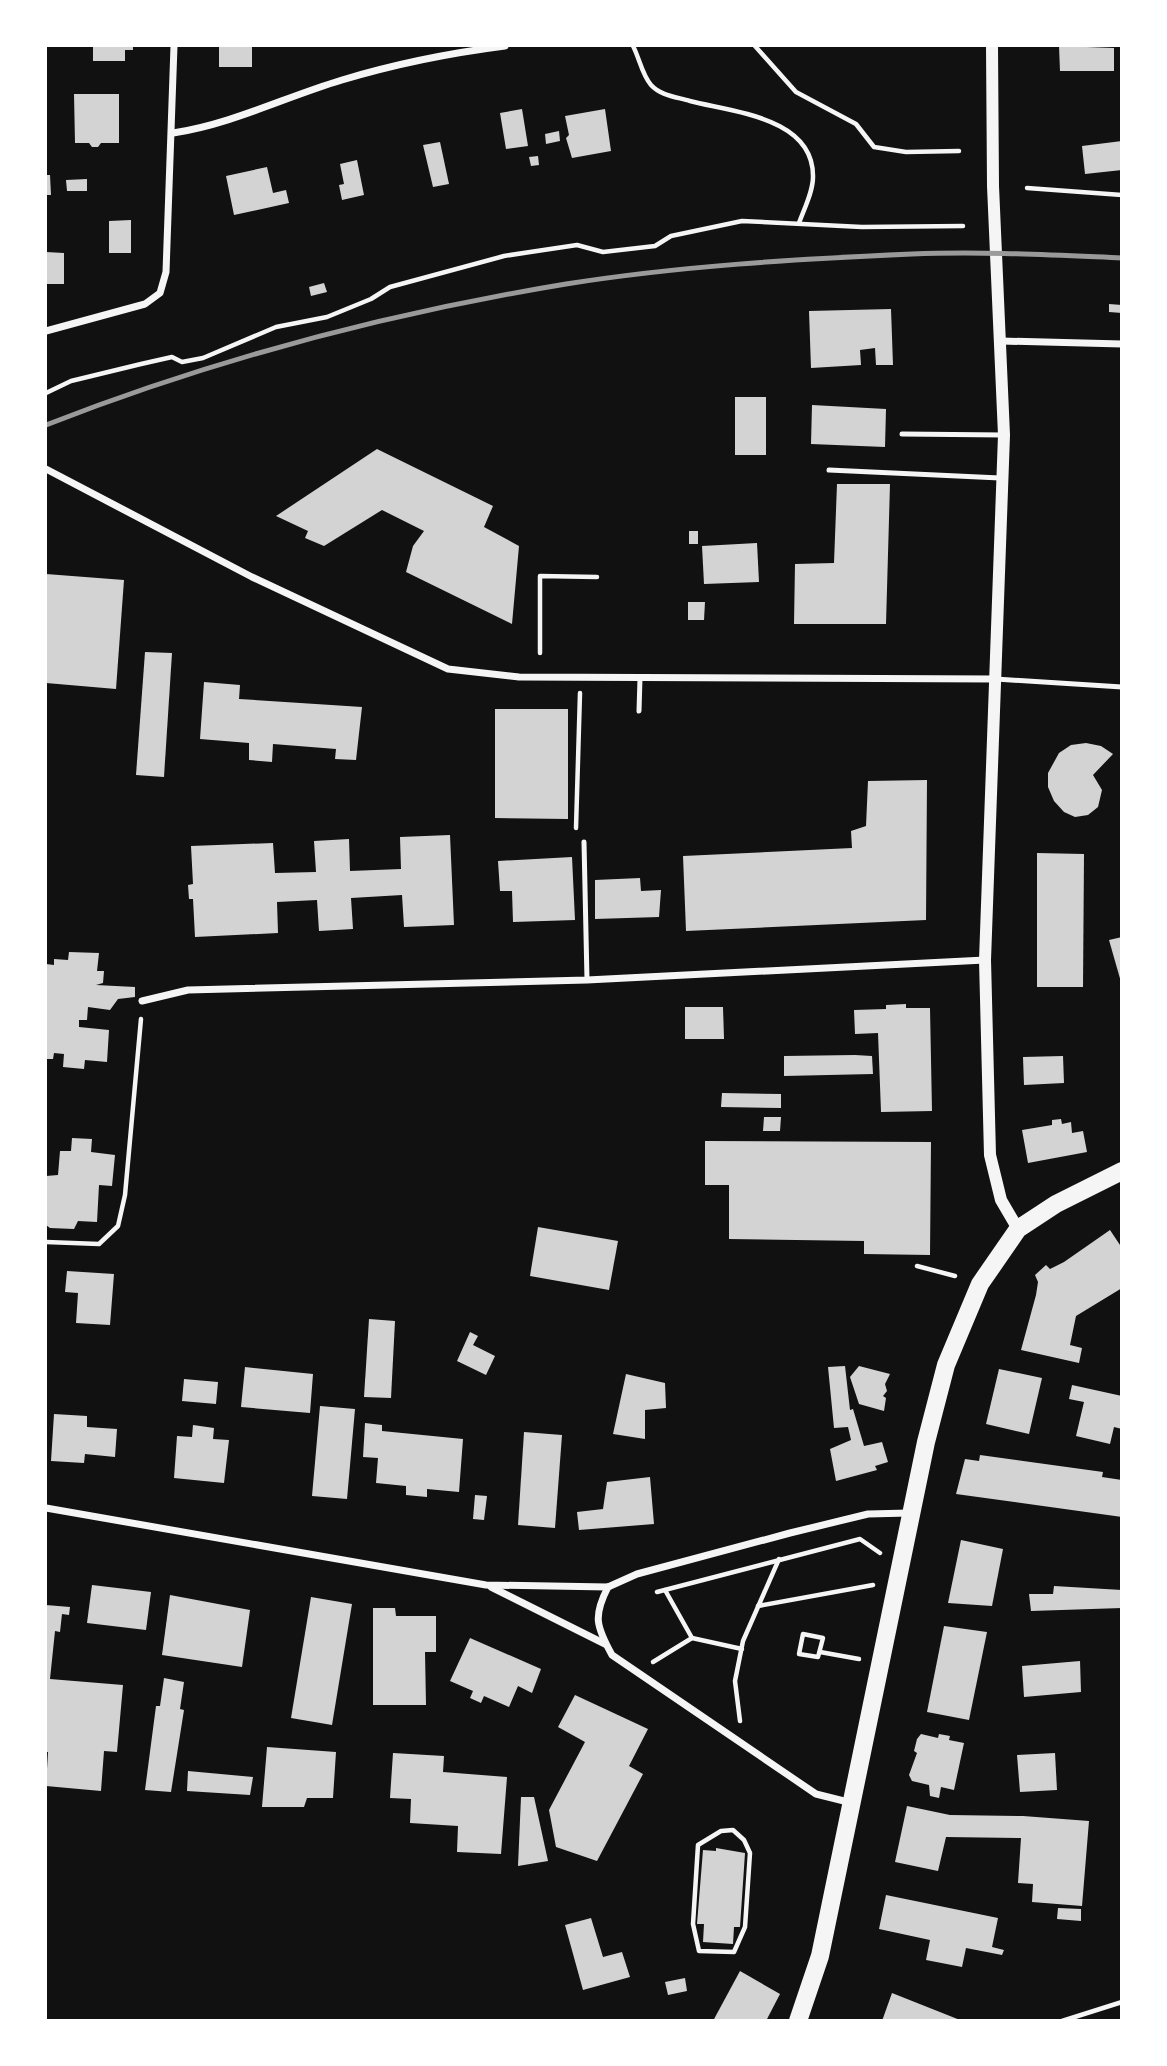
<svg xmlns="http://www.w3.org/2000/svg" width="1167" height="2066" viewBox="0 0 1167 2066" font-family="'PT Sans',sans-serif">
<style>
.building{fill:#d3d3d3}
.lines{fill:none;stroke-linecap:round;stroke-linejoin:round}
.path{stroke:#f5f5f5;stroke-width:4.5}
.service{stroke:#f5f5f5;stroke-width:5}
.minor{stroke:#f5f5f5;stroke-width:7}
.tertiary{stroke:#f5f5f5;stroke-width:12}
.primary{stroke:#f5f5f5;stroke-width:18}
.rail{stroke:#9a9a9a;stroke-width:5}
</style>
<rect width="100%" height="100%" fill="#111"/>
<!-- building -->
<g class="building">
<polygon points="93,46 133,46 133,50 125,50 125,61 93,61"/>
<rect x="219" y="46" width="33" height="21"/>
<polygon points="1059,46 1114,48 1114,71 1060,71"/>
<polygon points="74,94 119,94 119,143 101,143 98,147 92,147 89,143 75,143"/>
<polygon points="522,109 528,146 506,149 500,113"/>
<polygon points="605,109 611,151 572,158 566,138 569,135 565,116"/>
<polygon points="559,131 560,141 546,144 545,134"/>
<polygon points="1122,141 1122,170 1085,174 1082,146"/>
<polygon points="440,142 449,184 433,187 423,145"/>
<polygon points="538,156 539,165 531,166 529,157"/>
<polygon points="357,160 364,195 342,200 339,185 344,184 340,164"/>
<polygon points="267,167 273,193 286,190 289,203 234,215 226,176"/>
<polygon points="46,175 50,175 51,195 46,195"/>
<polygon points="87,179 87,191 67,191 66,180"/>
<polygon points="131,220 131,253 109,253 109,221"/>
<polygon points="46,252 64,253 64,284 46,284"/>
<polygon points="324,283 327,292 311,296 309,287"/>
<polygon points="1109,304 1122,305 1122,313 1109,312"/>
<polygon points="891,309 893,365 876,365 875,348 860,350 861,365 811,368 809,311"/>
<rect x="735" y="397" width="31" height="58"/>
<polygon points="812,405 886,409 885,447 811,444"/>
<polygon points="377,449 493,506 484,527 519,546 512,624 406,572 413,546 424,531 382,510 324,546 305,538 308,531 276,516"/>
<polygon points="837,484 890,484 886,624 794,624 795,564 834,563"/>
<rect x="689" y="531" width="9" height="13"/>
<polygon points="757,543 759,582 704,584 702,546"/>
<polygon points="46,574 124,580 116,689 46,683"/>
<polygon points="688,602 705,602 704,620 688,620"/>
<polygon points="145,652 172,653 164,777 136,775"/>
<polygon points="204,682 240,685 239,699 362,707 356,760 335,759 336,749 273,744 272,762 249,760 249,743 200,739"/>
<polygon points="495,709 568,709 568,819 495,818"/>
<polygon points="1086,743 1101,746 1113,754 1093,775 1102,790 1098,807 1088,815 1075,817 1064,812 1054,801 1048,787 1048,773 1059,753 1071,745"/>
<polygon points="927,780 926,920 686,931 683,856 852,848 851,831 866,826 868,781"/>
<polygon points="450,835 454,925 404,927 402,895 351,898 353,929 319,931 317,900 277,902 278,933 195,937 193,899 189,899 188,885 193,884 191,846 273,843 275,873 316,872 314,841 349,839 350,871 401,869 400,837"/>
<polygon points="1037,853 1084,854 1083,987 1037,987"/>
<polygon points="572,857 575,920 513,922 512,891 500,891 498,861"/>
<polygon points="640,878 641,891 661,890 659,917 595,919 595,880"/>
<polygon points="1122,937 1122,982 1121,982 1109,940"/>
<polygon points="69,952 99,953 97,971 104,971 103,983 96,985 135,987 135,997 118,999 110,1010 88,1007 87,1020 79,1020 79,1027 109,1030 107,1062 85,1060 84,1069 63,1067 64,1054 54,1053 53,1059 46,1059 46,964 54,965 54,959 68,960"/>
<polygon points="906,1004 906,1008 930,1008 932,1111 881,1112 878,1033 855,1034 854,1010 886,1009 886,1005"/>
<polygon points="685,1007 723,1007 724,1039 685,1039"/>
<polygon points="855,1055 872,1056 873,1074 784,1076 784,1056"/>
<polygon points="1063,1056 1064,1083 1024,1085 1023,1057"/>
<polygon points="722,1093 781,1094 781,1108 721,1107"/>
<polygon points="764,1117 781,1117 780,1131 763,1131"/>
<polygon points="1061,1119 1062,1124 1071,1122 1072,1133 1083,1131 1087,1152 1028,1163 1022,1130 1052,1125 1052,1120"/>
<polygon points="72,1138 92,1139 91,1152 115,1155 112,1186 99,1185 97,1222 78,1221 74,1229 50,1228 46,1225 46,1176 58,1175 60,1151 71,1151"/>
<polygon points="705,1141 931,1142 930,1255 864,1254 864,1241 729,1239 729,1185 705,1185"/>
<polygon points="538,1227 618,1241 609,1290 530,1276"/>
<polygon points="1110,1230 1122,1248 1122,1288 1076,1316 1070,1345 1082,1348 1079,1363 1021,1350 1036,1295 1038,1282 1035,1275 1046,1265 1050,1269 1064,1262"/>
<polygon points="67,1271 114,1274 110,1325 76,1323 78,1293 65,1292"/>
<polygon points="369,1319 395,1321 391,1398 364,1397"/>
<polygon points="470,1332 478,1336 473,1345 495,1356 486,1375 457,1361"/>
<polygon points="845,1366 850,1410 853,1409 864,1446 882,1442 888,1462 875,1466 877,1470 836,1481 830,1449 851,1440 848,1427 834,1428 828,1367"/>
<polygon points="859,1366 890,1374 885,1384 887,1391 883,1396 886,1398 884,1411 859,1404 850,1377"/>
<polygon points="245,1367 313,1374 310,1413 241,1407"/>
<polygon points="999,1369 1042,1378 1029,1434 986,1424"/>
<polygon points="626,1374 665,1383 666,1408 645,1410 645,1439 613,1434"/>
<polygon points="184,1379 218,1382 216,1404 182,1401"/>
<polygon points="1072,1385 1122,1396 1122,1429 1114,1427 1110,1444 1076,1436 1084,1402 1069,1399"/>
<polygon points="320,1406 355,1409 347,1499 312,1496"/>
<polygon points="54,1414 87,1416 87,1427 117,1429 115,1457 85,1454 84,1463 51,1461"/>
<polygon points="365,1423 382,1425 382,1431 463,1439 459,1492 427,1489 427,1497 406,1495 406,1486 376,1483 378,1458 363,1457"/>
<polygon points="193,1425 214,1428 213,1439 229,1440 224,1483 174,1478 177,1436 192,1437"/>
<polygon points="524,1432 562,1435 555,1528 518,1525"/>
<polygon points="980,1455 1103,1472 1102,1477 1122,1480 1122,1517 956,1494 965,1459 979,1461"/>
<polygon points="650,1477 654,1524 579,1530 577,1512 603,1509 607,1482"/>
<polygon points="475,1495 487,1496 484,1520 473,1519"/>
<polygon points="961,1540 1003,1549 992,1606 948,1603"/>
<polygon points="92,1585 151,1592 146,1630 87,1623"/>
<polygon points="1054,1586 1122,1590 1122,1608 1031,1611 1029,1594 1053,1594"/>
<polygon points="170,1595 250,1610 242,1667 162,1655"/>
<polygon points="311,1597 352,1604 332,1725 291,1718"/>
<polygon points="46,1605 70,1607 69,1615 62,1614 60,1632 55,1631 50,1679 123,1685 117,1752 104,1751 101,1791 46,1786 48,1752 46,1752"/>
<polygon points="373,1608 395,1608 396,1616 436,1616 436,1652 425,1652 426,1705 373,1705"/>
<polygon points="944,1626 987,1632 969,1720 927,1712"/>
<polygon points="470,1638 541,1669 532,1693 518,1686 509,1707 484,1696 481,1703 470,1698 473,1691 450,1681"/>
<polygon points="1080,1661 1081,1692 1024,1697 1022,1666"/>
<polygon points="164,1678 184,1682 180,1709 184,1710 171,1792 145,1790 156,1706 160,1706"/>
<polygon points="575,1695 648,1729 629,1766 643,1774 597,1861 556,1847 549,1810 585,1742 558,1727"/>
<polygon points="921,1734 938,1738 939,1734 950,1736 949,1740 964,1743 954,1790 941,1787 939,1798 930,1796 929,1785 912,1781 909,1775 917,1753 914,1751 917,1739"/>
<polygon points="267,1747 336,1752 333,1798 307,1798 304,1807 262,1807"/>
<polygon points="393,1753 444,1756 443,1772 507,1777 501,1854 457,1852 458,1826 410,1823 411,1799 390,1798"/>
<polygon points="1055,1753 1057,1790 1020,1792 1017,1755"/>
<polygon points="188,1771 253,1777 250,1795 187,1791"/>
<polygon points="521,1797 534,1797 548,1861 518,1866"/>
<polygon points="907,1806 950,1815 1023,1816 1089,1821 1082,1906 1032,1902 1033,1884 1018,1883 1021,1838 946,1837 938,1871 895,1862"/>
<polygon points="716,1848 745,1853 740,1927 734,1927 733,1944 703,1942 704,1924 697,1924 703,1850 716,1851"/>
<polygon points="886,1895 998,1918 992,1947 1004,1950 1002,1955 966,1948 962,1967 926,1960 930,1940 879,1929"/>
<polygon points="1058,1908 1081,1909 1081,1921 1057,1919"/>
<polygon points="591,1918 603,1957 622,1952 630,1977 583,1990 565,1925"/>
<polygon points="740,1971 780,1994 766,2021 713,2021"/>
<polygon points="685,1978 687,1991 668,1995 665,1982"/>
<polygon points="892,1993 960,2020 960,2021 882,2021"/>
</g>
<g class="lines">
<!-- path -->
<g class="path">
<path d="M633 46C639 57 642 75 651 85 661 96 677 97 690 101 732 112 814 117 813 177 813 192 804 209 799 223"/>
<polyline points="755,46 796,92 856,124 874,147 906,152 959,151"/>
<polyline points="1027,188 1122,195"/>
<polyline points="46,393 71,381 141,364 172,357 182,362 203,358 276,327 327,317 371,299 390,287 504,256 577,245 603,252 655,246 671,236 742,221 862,227 963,226"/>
<polyline points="540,653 540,576 597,577"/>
<polyline points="576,828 580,693"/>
<polyline points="46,1242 99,1244 118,1226 125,1195 141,1019"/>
<polyline points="917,1266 955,1276"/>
<polyline points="665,1590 692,1638"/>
<polyline points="657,1592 860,1539 880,1553"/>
<polyline points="758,1606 873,1585"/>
<polygon points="803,1634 823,1638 818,1657 799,1654"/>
<polyline points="820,1652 859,1659"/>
<polyline points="653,1662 692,1638 742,1649"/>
<polyline points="740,1721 735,1681 743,1641 779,1559"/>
<polygon points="733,1830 744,1840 750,1853 745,1927 734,1952 699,1951 693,1924 698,1845 721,1831"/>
<polyline points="1062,2021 1122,2002"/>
</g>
<!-- service -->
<g class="service">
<polyline points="902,434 1004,435"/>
<polyline points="829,470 1000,478"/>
<polyline points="996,679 1122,687"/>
<polyline points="639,711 640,678"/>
<polyline points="584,842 587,980"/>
</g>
<!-- minor -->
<g class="minor">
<path d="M173 133C232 124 285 97 342 80 395 64 450 53 505 46"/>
<polyline points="46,331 145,304 160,293 166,272 174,46"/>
<polyline points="1001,341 1122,344"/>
<polyline points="46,469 252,577 448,669 519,677 996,679"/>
<polyline points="142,1001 188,990 587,980 985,960"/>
<polyline points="46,1508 486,1585 608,1587 637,1574 790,1533 868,1514 909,1513"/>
<polyline points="491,1587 605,1644"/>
<path d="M608 1587C593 1616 596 1626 612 1655L816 1794 852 1803"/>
</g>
<!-- tertiary -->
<polyline class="tertiary" points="992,46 993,186 1004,435 985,960 990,1155 1001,1200 1018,1229"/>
<!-- primary -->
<polyline class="primary" points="798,2021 820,1956 926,1442 946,1365 980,1284 1018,1229 1056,1204 1122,1171"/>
<!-- rail -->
<path class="rail" d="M46 425C212 360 390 313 566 284 680 266 797 259 912 254 982 251 1052 255 1122 258"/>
</g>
<!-- border -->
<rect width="1167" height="2066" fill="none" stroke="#ffffff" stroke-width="94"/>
</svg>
